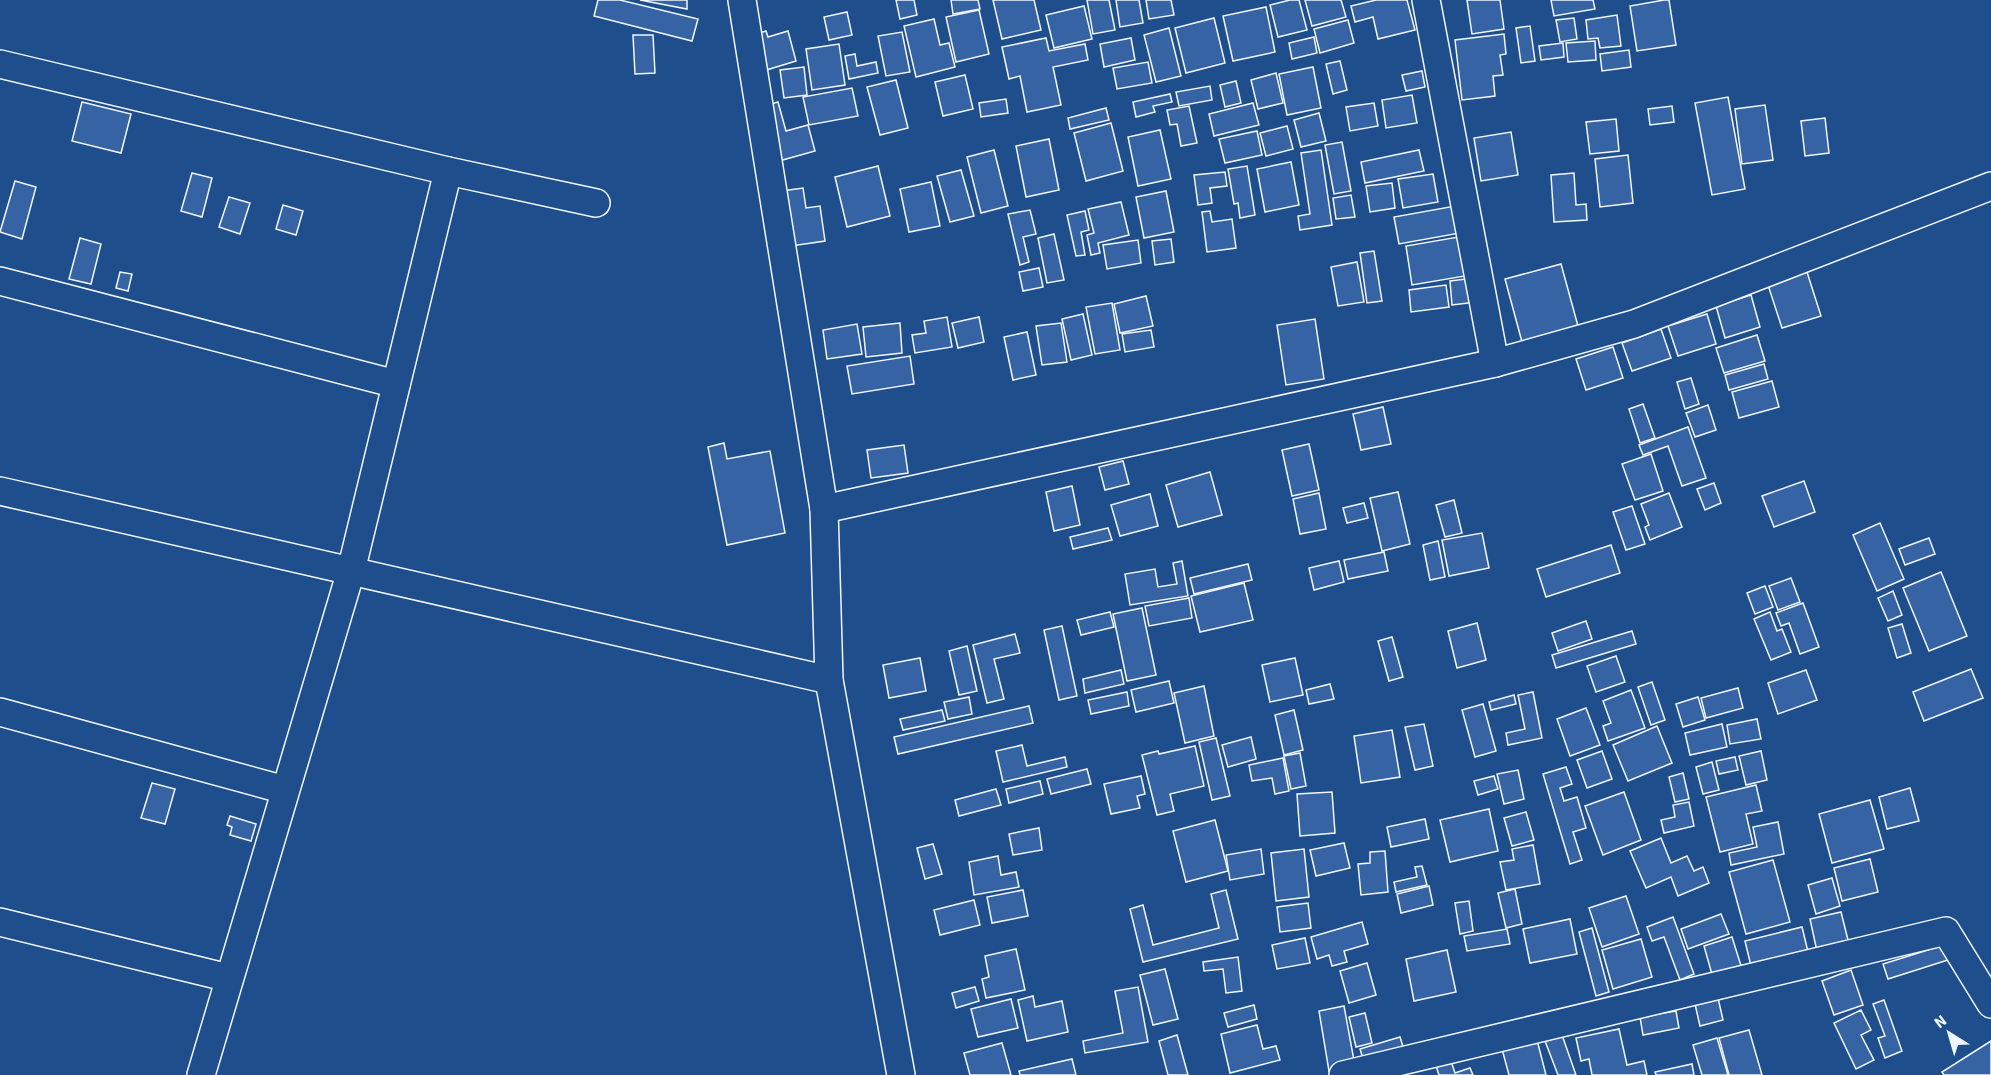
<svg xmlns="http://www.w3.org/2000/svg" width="1991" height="1075" viewBox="0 0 1991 1075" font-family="'Source Sans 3',sans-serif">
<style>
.building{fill:#3563a3;stroke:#f2f6ff;stroke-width:1.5}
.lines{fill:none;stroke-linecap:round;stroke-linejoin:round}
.minor-casing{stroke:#f2f6ff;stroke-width:30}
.minor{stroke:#1f4e8c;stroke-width:27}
</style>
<rect width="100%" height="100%" fill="#1f4e8c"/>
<!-- building -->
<g class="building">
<polygon points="598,0 620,0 698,19 692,41 594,16"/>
<polygon points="640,0 687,0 687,9"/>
<polygon points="896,0 914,0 917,15 900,19"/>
<polygon points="951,0 978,0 980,9 953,14"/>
<polygon points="993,0 1034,0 1041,30 1002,39"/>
<polygon points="1087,0 1109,0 1115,30 1093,34"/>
<polygon points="1116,0 1139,0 1143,23 1120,27"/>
<polygon points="1146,0 1171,0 1174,15 1149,19"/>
<polygon points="1290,0 1299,0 1307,30 1278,37 1270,5"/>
<polygon points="1305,0 1341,0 1346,17 1312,26"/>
<polygon points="1376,0 1407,0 1415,30 1378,39 1373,17 1355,22 1351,6"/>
<polygon points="1467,0 1500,0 1504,29 1472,34"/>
<polygon points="1551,0 1593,0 1595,9 1554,16"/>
<polygon points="1664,0 1669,0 1676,45 1637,51 1630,6"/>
<polygon points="1084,6 1092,39 1054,48 1046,15"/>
<polygon points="1266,7 1275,52 1233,61 1223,16"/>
<polygon points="979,10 989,54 956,62 946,17"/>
<polygon points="847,12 852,35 829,40 824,17"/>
<polygon points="1617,15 1621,46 1600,48 1598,38 1588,39 1586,20"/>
<polygon points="1214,18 1225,63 1186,73 1175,28"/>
<polygon points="1574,18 1577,39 1560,42 1556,20"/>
<polygon points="934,19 940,45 949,43 955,67 916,77 904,26"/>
<polygon points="1348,20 1354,43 1320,53 1314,29"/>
<polygon points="1530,26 1535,61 1521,63 1516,28"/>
<polygon points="1169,28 1181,76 1156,82 1144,35"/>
<polygon points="766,31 768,37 788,31 796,61 760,72 749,36"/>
<polygon points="902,32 910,72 886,76 878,36"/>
<polygon points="1504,34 1506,54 1500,55 1503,75 1493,76 1495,96 1462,100 1455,40"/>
<polygon points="633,35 653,35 655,73 635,74"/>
<polygon points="1314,37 1317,53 1292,59 1289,43"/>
<polygon points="1046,38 1049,51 1085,44 1088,60 1053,67 1061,105 1027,112 1020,76 1009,79 1002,47"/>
<polygon points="1131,38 1135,60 1104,67 1100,44"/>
<polygon points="1595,41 1596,60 1568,62 1566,43"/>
<polygon points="1563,43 1564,57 1541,60 1539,46"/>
<polygon points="839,44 845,85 812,90 806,49"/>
<polygon points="1629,50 1631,67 1602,71 1600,54"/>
<polygon points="855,54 857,66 876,62 878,73 849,79 845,56"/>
<polygon points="1340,61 1347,90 1333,94 1326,64"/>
<polygon points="1148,62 1152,83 1117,89 1113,68"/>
<polygon points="804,67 807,95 784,98 780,70"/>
<polygon points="1313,67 1321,108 1287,115 1279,74"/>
<polygon points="1422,71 1425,87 1406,91 1402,75"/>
<polygon points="1276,73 1283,103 1258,109 1251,80"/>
<polygon points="965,75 973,109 943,116 935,82"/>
<polygon points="896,80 908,128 880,135 867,87"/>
<polygon points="1236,81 1241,103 1225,107 1220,85"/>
<polygon points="1210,86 1212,100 1179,106 1176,92"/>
<polygon points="852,88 858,116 809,125 803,97"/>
<polygon points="1170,94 1172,102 1153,106 1155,112 1136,117 1133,102"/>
<polygon points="1412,95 1417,123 1386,128 1382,100"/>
<polygon points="1728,97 1745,189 1712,195 1695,103"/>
<polygon points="1006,99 1008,113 981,117 979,103"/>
<polygon points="82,102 131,114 121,153 72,141"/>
<polygon points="778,102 786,131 808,125 815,151 779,161 764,106"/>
<polygon points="1253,103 1259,125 1214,136 1209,114"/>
<polygon points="1374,103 1378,126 1350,131 1346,107"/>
<polygon points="1765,105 1773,160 1742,164 1735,109"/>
<polygon points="1189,106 1197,143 1181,146 1177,124 1170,125 1167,110"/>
<polygon points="1672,106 1674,122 1650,125 1648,109"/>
<polygon points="1106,108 1109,120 1070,129 1068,118"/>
<polygon points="1319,113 1326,141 1301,147 1294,120"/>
<polygon points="1825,118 1829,153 1805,156 1801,121"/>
<polygon points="1616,119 1619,151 1590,154 1586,122"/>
<polygon points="1111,123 1123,171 1086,181 1074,133"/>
<polygon points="1287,126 1293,149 1266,156 1260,133"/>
<polygon points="1160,130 1171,179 1138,186 1128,137"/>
<polygon points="1257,131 1262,155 1225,163 1219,139"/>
<polygon points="1511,132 1518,175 1481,181 1474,138"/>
<polygon points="1049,139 1059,190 1026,197 1016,146"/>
<polygon points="1342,142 1351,191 1334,194 1325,145"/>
<polygon points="994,150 1008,206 981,213 967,157"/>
<polygon points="1321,150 1332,225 1300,230 1298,216 1310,214 1301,153"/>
<polygon points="1419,150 1424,171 1365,183 1361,162"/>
<polygon points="1628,155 1633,203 1600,207 1595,159"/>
<polygon points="1291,162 1299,205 1265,212 1257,169"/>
<polygon points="878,166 890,216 847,227 835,177"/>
<polygon points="1247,166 1255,215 1240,218 1238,203 1234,204 1228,169"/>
<polygon points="961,170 974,216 950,222 937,176"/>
<polygon points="1225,172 1227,186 1210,188 1212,203 1198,205 1194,175"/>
<polygon points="192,173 212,178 202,217 181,211"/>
<polygon points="1574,173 1576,205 1586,204 1587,220 1554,222 1551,175"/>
<polygon points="1433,174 1438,202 1403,208 1398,179"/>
<polygon points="15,181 36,187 22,239 0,232"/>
<polygon points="931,182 940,226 909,232 900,189"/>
<polygon points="1392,183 1395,208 1370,212 1366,186"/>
<polygon points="803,188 806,208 820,206 825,241 791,246 782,191"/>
<polygon points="1166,191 1174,232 1144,238 1136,197"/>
<polygon points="1351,195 1355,217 1336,219 1333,198"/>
<polygon points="229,197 250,203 240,234 219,227"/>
<polygon points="1121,202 1129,235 1098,243 1100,253 1091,255 1087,235 1094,233 1088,209"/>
<polygon points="283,205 303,211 296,235 276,229"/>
<polygon points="1455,206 1460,233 1399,244 1394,217"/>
<polygon points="1030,210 1036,234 1023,237 1029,262 1020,265 1008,214"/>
<polygon points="1085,211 1089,230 1081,232 1085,255 1076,256 1067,215"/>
<polygon points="1210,211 1212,222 1232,219 1236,248 1207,252 1202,212"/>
<polygon points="1054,234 1064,280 1047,283 1038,238"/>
<polygon points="1464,236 1471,275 1412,285 1406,246"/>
<polygon points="80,238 101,244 91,284 69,279"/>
<polygon points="1171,239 1174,262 1155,265 1152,241"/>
<polygon points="1138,240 1141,263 1107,269 1103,245"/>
<polygon points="1374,251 1382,301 1367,303 1360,253"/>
<polygon points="1357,262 1364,302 1338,306 1331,267"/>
<polygon points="1561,264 1581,337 1525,353 1505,279"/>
<polygon points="1039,268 1043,287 1023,291 1019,272"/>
<polygon points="120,272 132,274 128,291 116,288"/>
<polygon points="1807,272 1821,316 1782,328 1768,285"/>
<polygon points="1474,278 1476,302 1452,305 1450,281"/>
<polygon points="1446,285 1449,307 1411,312 1409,290"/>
<polygon points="1751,295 1760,327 1725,338 1716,306"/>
<polygon points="1146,296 1153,326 1120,333 1114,304"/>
<polygon points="1112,303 1120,350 1095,354 1086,307"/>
<polygon points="1083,314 1092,355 1071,360 1062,319"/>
<polygon points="1707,314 1716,344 1678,356 1668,326"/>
<polygon points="947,317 952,347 915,353 912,335 926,333 924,321"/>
<polygon points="979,317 984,342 958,348 952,323"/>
<polygon points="1315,319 1324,379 1286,385 1277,325"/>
<polygon points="900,323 902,353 866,357 863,327"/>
<polygon points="1061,323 1067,362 1042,365 1036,326"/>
<polygon points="857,324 862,354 827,359 823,330"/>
<polygon points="1661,329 1671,358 1632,371 1622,343"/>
<polygon points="1151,330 1154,347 1125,352 1122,334"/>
<polygon points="1027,332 1036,375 1013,380 1004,337"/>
<polygon points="1757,335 1765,361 1724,373 1716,348"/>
<polygon points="1613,347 1623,378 1586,390 1576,359"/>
<polygon points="910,356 914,384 852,394 847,366"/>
<polygon points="1764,364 1768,379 1729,390 1725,375"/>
<polygon points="1691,378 1699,404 1685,409 1677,382"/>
<polygon points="1772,381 1779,407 1739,418 1732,392"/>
<polygon points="1643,404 1655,438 1640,443 1629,409"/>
<polygon points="1708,405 1716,430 1695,437 1686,413"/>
<polygon points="1383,407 1391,444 1361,450 1353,414"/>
<polygon points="1688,427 1706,478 1682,486 1668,446 1643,455 1639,445"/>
<polygon points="724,443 727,459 770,451 785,533 727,545 708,447"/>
<polygon points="1309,444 1319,490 1292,496 1282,450"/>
<polygon points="904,445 908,473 871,478 867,450"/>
<polygon points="1651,454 1663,491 1635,500 1622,464"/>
<polygon points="1123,461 1129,484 1105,490 1099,467"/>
<polygon points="1210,472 1222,515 1178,527 1166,485"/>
<polygon points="1804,481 1815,512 1774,527 1762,496"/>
<polygon points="1714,483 1721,503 1705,510 1697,489"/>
<polygon points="1072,486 1080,525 1054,531 1046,492"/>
<polygon points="1398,492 1410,544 1382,551 1370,498"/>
<polygon points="1319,493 1326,529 1300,534 1293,499"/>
<polygon points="1669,493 1682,527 1650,540 1645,527 1649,525 1641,504"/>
<polygon points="1150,494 1158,526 1120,536 1111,505"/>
<polygon points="1454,500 1462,533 1445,537 1436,505"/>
<polygon points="1364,503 1368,518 1347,523 1343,508"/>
<polygon points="1632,506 1645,544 1626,550 1613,512"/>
<polygon points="1880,523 1904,579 1877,591 1853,535"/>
<polygon points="1108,528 1112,540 1073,549 1070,537"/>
<polygon points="1482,533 1489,568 1449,576 1442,540"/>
<polygon points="1929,538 1935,554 1905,565 1899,549"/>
<polygon points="1438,541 1445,577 1430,580 1423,545"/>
<polygon points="1611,545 1620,573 1546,597 1537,569"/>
<polygon points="1384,552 1388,571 1348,579 1344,560"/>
<polygon points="1182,561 1188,596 1130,605 1125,574 1155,569 1158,587 1177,584 1173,563"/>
<polygon points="1339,561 1344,582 1314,590 1309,568"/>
<polygon points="1248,564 1252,580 1194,594 1190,578"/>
<polygon points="1941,572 1967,636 1929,651 1903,588"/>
<polygon points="1791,578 1800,602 1778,610 1769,586"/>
<polygon points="1244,583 1253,620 1200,632 1191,596"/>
<polygon points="1765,586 1773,607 1755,614 1747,593"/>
<polygon points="1893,591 1902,615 1888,621 1878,598"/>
<polygon points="1189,598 1192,618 1149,626 1145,606"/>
<polygon points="1803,603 1819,647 1800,654 1789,623 1781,626 1776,613"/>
<polygon points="1142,608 1156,675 1127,681 1113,614"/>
<polygon points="1110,612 1114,627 1081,635 1077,620"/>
<polygon points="1770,612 1777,631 1782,629 1791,652 1771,660 1754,619"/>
<polygon points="1586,621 1592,639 1558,651 1552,633"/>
<polygon points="1477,623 1486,660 1457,668 1448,631"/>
<polygon points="1902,624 1911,653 1897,658 1888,628"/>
<polygon points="1062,626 1077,696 1059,700 1044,630"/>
<polygon points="1632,631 1636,644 1556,668 1552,655"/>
<polygon points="1015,634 1020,653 994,659 1004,699 987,703 973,645"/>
<polygon points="1392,637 1403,677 1389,681 1378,641"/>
<polygon points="967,646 977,691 959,695 949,651"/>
<polygon points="1616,656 1625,682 1596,692 1587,666"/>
<polygon points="920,658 926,691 889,698 883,665"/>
<polygon points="1295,658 1303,695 1270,702 1262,665"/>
<polygon points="1971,669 1983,698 1924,721 1913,692"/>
<polygon points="1121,670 1124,684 1085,693 1083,679"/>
<polygon points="1806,670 1817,700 1778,714 1768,683"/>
<polygon points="1169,681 1174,703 1136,712 1131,690"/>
<polygon points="1652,682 1665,720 1651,725 1638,687"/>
<polygon points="1330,684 1334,699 1309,704 1306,690"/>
<polygon points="1204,686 1214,736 1185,743 1174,693"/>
<polygon points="1738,688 1743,708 1706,718 1701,698"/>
<polygon points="1631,690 1645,728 1608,741 1603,726 1611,723 1603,701"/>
<polygon points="1127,692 1129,706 1091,714 1088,700"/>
<polygon points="1533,692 1542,738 1508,745 1506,733 1525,729 1518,695"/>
<polygon points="1514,695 1516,704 1491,710 1489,702"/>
<polygon points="969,697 972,714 948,719 944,702"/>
<polygon points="1698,697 1705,720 1683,727 1676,704"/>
<polygon points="1483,704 1496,751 1475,757 1462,710"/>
<polygon points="1029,706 1033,723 898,754 894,737"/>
<polygon points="1586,708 1600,745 1570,756 1557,719"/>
<polygon points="942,710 945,721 903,730 900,719"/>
<polygon points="1294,710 1303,750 1284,755 1275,715"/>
<polygon points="1757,719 1761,739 1730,744 1727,725"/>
<polygon points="1424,724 1433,766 1415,770 1405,727"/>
<polygon points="1722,724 1727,747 1690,755 1685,733"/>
<polygon points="1657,726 1672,763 1628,781 1613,745"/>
<polygon points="1392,730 1400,777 1361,783 1354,736"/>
<polygon points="1251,737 1256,759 1228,767 1222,745"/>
<polygon points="1216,738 1230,796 1212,800 1199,742"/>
<polygon points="1022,745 1027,766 1065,757 1067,767 1003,782 996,751"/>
<polygon points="1195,746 1204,786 1170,794 1174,811 1157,815 1142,755 1158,751 1159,754"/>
<polygon points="1602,751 1612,779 1587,788 1577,760"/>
<polygon points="1761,751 1767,780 1746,785 1739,756"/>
<polygon points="1300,753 1306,786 1291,789 1284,756"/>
<polygon points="1735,757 1738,770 1719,774 1716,761"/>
<polygon points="1283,758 1289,791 1275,794 1272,778 1252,781 1249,765"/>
<polygon points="1712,762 1719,790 1703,794 1696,767"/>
<polygon points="1566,767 1572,784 1560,788 1564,801 1577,797 1586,828 1573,832 1582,860 1570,864 1543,774"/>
<polygon points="1087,769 1091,784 1051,794 1047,779"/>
<polygon points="1518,770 1524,799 1504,804 1497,774"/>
<polygon points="1683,773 1689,799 1675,802 1669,777"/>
<polygon points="1141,776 1145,794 1137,796 1140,808 1111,814 1104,784"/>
<polygon points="1494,776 1498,789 1478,795 1474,781"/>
<polygon points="1040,781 1043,794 1009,803 1006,789"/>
<polygon points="152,783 175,789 165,824 141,818"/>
<polygon points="1756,785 1762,811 1746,814 1753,844 1720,852 1706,797"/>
<polygon points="1910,788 1919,821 1887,829 1879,797"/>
<polygon points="996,789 1001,805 959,816 955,800"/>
<polygon points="1332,792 1335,833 1300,836 1297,794"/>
<polygon points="1624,792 1641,840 1603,855 1585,806"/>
<polygon points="1870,800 1884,849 1832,863 1819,814"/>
<polygon points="1689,802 1694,826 1664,833 1661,820 1675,817 1673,805"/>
<polygon points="1489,809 1498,851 1450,862 1440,820"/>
<polygon points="1526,812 1534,840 1512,846 1504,818"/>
<polygon points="230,816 256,824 251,841 230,835 232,827 227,825"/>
<polygon points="1425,819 1429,839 1391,847 1387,827"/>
<polygon points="1215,820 1228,871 1186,882 1173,831"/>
<polygon points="1778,822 1784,854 1731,865 1729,853 1757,847 1753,827"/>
<polygon points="1039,828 1042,850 1013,855 1009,834"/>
<polygon points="1661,838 1671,863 1687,856 1694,871 1703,867 1709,883 1678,896 1671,877 1646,888 1630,851"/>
<polygon points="1344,843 1350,868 1316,876 1310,850"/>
<polygon points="933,844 942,874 925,879 917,848"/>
<polygon points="1533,845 1540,884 1506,890 1500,862 1514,860 1512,849"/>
<polygon points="1261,849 1264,874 1230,880 1226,855"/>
<polygon points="1304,849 1309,897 1276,901 1271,853"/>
<polygon points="1385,851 1388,892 1361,895 1358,864 1370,863 1370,852"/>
<polygon points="998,856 1001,875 1016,872 1019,887 974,895 969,862"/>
<polygon points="1870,859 1878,892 1842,901 1834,868"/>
<polygon points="1773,860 1790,922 1746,934 1729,872"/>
<polygon points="1422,866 1427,885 1396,892 1394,882 1417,877 1415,867"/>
<polygon points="1832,878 1840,906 1816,914 1808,885"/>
<polygon points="1429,886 1433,905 1401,913 1397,894"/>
<polygon points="1515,889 1522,924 1506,928 1498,893"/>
<polygon points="1023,890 1028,916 992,923 987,897"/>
<polygon points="1226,890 1238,939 1143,962 1130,909 1143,905 1153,945 1219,928 1211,894"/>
<polygon points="1626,896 1639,934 1602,947 1589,908"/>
<polygon points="974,900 980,925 940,935 934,910"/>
<polygon points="1469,901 1473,931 1460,934 1455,903"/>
<polygon points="1308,903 1311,928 1280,932 1277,907"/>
<polygon points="1841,912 1850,948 1818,956 1810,919"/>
<polygon points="1721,914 1729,934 1688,949 1681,929"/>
<polygon points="1673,917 1694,974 1680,980 1664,937 1652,941 1647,927"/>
<polygon points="1570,919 1577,954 1530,963 1523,929"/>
<polygon points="1362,922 1368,944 1344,951 1347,962 1332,966 1329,955 1317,959 1311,937"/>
<polygon points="1802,927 1809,956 1752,970 1745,941"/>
<polygon points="1592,928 1609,992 1596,996 1579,932"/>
<polygon points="1507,929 1510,944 1467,951 1464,936"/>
<polygon points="1732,937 1742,969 1713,978 1704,946"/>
<polygon points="1305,938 1310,963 1277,969 1272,945"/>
<polygon points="1641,939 1652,977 1613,989 1602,950"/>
<polygon points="1947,944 1951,959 1888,979 1883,964"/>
<polygon points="1016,949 1025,990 986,998 982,979 989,977 985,956"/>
<polygon points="1447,950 1456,992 1414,1001 1406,959"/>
<polygon points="1238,957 1242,991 1226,993 1223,969 1204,971 1203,962"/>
<polygon points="1367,963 1376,995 1349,1003 1340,971"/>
<polygon points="1165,969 1178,1019 1153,1025 1140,975"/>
<polygon points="1851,970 1863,1005 1834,1015 1822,981"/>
<polygon points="975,987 979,1001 956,1008 952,993"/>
<polygon points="1138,987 1148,1042 1085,1053 1083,1041 1123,1033 1115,991"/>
<polygon points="1033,996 1035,1007 1062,1001 1068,1032 1027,1041 1018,1000"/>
<polygon points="1718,998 1723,1020 1700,1026 1695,1004"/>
<polygon points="1011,999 1018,1028 978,1037 971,1009"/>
<polygon points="1884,1000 1902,1051 1885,1058 1878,1038 1885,1036 1873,1004"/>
<polygon points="1254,1005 1257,1019 1228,1027 1224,1013"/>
<polygon points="1344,1006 1355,1066 1329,1071 1319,1011"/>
<polygon points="1861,1010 1871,1030 1861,1035 1874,1060 1856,1069 1834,1023"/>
<polygon points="1676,1011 1679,1028 1643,1035 1640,1017"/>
<polygon points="1365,1013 1372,1043 1356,1047 1349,1017"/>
<polygon points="1257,1025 1263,1049 1276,1046 1280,1060 1230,1073 1221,1034"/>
<polygon points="1619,1029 1627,1065 1644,1061 1647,1075 1592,1075 1589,1059 1581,1061 1576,1038"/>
<polygon points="1749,1030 1762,1075 1729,1075 1719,1038"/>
<polygon points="1177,1035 1188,1075 1168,1075 1159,1041"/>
<polygon points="1562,1035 1576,1075 1558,1075 1545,1041"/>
<polygon points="1400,1037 1405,1053 1365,1065 1360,1049"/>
<polygon points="1717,1038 1728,1075 1702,1075 1693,1045"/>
<polygon points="1537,1040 1546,1075 1509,1075 1502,1049"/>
<polygon points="1991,1041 1991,1075 1944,1075 1942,1072"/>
<polygon points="1002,1043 1011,1075 970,1075 964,1053"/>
<polygon points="1072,1059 1076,1075 1020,1075 1019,1071"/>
<polygon points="1451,1061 1455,1073 1470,1068 1473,1075 1439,1075 1436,1066"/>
<polygon points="1692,1064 1694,1075 1656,1075 1655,1072"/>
</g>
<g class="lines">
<defs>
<g id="minor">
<polyline points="742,0 824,509 829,680 901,1075"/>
<polyline points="1426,0 1495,363"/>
<polyline points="0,64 448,171 596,203"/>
<polyline points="0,281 396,384"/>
<polyline points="0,491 829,680"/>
<polyline points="824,509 1495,363 1634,324 1991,186"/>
<polyline points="0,712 285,790"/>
<polyline points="0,922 229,978"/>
<polyline points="201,1075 351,571 448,171"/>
<polyline points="1343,1075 1946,931 1991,1004"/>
</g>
</defs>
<!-- minor casing -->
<use href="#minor" class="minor-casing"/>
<!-- minor -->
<use href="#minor" class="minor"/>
</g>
<!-- north arrow -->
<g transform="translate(1949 1033) rotate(323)" stroke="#1f4e8c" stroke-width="4.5" paint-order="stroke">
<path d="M0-4.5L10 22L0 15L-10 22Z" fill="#f2f6ff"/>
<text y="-9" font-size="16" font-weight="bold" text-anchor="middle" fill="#f2f6ff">N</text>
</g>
</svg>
